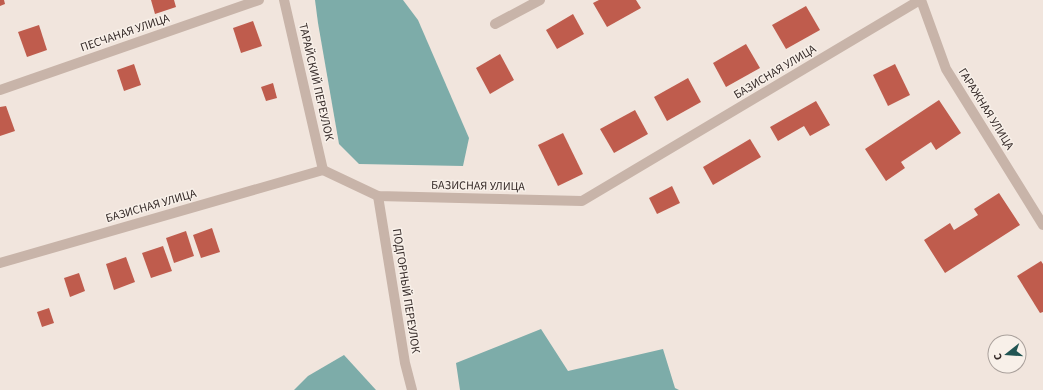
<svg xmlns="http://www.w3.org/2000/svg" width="1043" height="390" viewBox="0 0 1043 390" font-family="'Source Sans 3',sans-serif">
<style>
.water{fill:#7daca9}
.building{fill:#bf5c4d}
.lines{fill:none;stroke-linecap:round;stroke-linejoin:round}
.minor{stroke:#c8b4a9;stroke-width:10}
.labels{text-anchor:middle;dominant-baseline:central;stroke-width:3;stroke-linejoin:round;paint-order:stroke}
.street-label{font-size:12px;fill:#362b29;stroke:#f8f0e9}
</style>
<rect width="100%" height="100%" fill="#f1e5dd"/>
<!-- water -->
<g class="water">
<polygon points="315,0 403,0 418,20 469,138 463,166 359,164 339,144 318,23"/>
<polygon points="541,329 568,371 663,349 675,388 679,390 460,390 456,363"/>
<polygon points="344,355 376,390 294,390 308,376"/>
</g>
<!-- building -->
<g class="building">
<polygon points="0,0 4,0 5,4 0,6"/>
<polygon points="151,0 174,0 176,7 155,14"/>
<polygon points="599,0 636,0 641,8 607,27 593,3"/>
<polygon points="806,6 820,30 786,49 772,25"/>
<polygon points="573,14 584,34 557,49 546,30"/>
<polygon points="253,21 262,46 241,53 233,28"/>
<polygon points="39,25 47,50 27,57 18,32"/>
<polygon points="746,44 760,68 726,87 713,63"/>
<polygon points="500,54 514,80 490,94 476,68"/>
<polygon points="134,64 141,85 124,91 117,70"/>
<polygon points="895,64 910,95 888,106 873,75"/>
<polygon points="688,78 701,102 667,121 654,97"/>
<polygon points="273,83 277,98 266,101 261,87"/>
<polygon points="939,100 961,133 936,150 931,142 901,162 905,168 886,181 865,149"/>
<polygon points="816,101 830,125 810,136 804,126 778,141 770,127"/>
<polygon points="6,106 15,131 0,136 0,107"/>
<polygon points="635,110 648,134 614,153 600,129"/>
<polygon points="563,133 583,174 558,186 538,145"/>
<polygon points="750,139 761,157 713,185 703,167"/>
<polygon points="672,186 680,203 657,214 649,198"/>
<polygon points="999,193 1020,225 945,273 924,240 950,223 954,230 978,215 974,209"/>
<polygon points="212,228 220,252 201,258 193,235"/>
<polygon points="186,231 194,256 174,263 166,238"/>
<polygon points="163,246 172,271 151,278 142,253"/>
<polygon points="126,257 135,282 114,290 106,264"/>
<polygon points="1041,261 1043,264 1043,312 1040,313 1017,276"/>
<polygon points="79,273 85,291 70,297 64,278"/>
<polygon points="49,308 54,323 42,327 37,312"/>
</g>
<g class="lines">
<!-- minor -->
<g class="minor">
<polyline points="284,0 323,170"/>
<polyline points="921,0 946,69 1043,225"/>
<polyline points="495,24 540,0"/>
<polyline points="0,90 259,0"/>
<polyline points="378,196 405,363 412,390"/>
<polyline points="0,263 323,170 378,196 582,201 920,0"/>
</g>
</g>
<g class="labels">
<!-- street labels -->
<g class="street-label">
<text transform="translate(125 33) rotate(-19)">ПЕСЧАНАЯ УЛИЦА</text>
<text transform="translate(775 72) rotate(-31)">БАЗИСНАЯ УЛИЦА</text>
<text transform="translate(316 82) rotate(77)">ТАРАЙСКИЙ ПЕРЕУЛОК</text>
<text transform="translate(986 109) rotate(58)">ГАРАЖНАЯ УЛИЦА</text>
<text transform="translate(478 186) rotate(1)">БАЗИСНАЯ УЛИЦА</text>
<text transform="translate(151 206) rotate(-16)">БАЗИСНАЯ УЛИЦА</text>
<text transform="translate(406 291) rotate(81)">ПОДГОРНЫЙ ПЕРЕУЛОК</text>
</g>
</g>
<!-- north arrow -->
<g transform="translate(1007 354) rotate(253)"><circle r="19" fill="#f8f0e9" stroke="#aaa19c"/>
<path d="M0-3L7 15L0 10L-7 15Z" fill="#215553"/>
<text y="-6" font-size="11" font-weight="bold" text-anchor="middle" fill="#362b29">С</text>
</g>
</svg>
